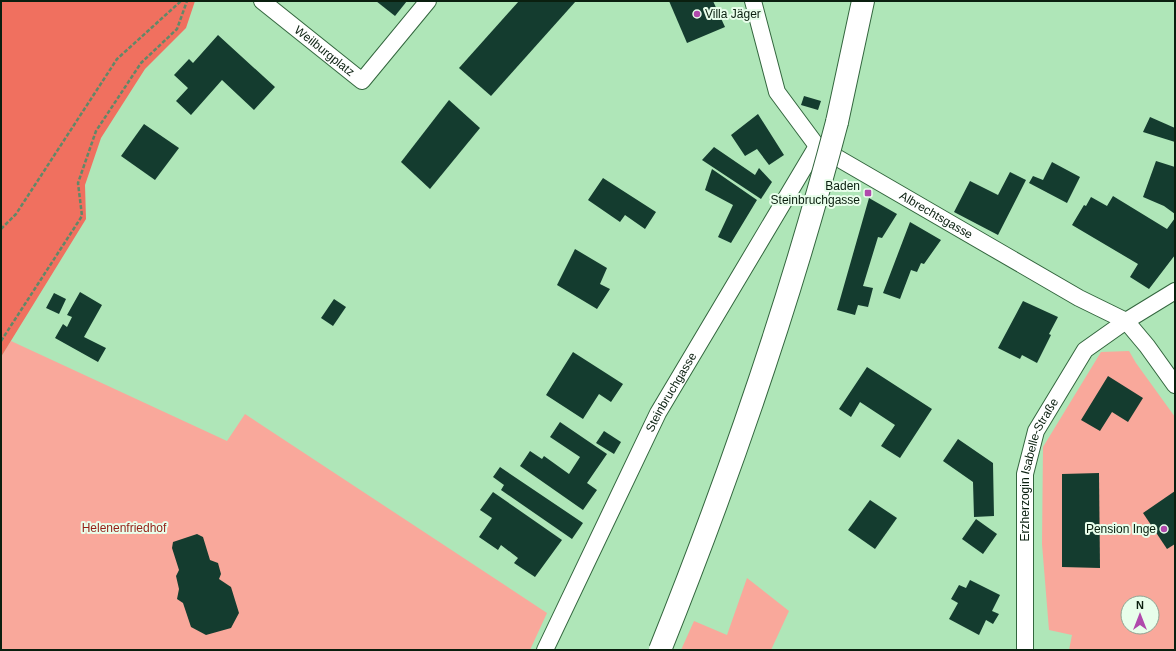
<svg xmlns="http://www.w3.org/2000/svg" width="1176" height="651" viewBox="0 0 1176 651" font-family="Helvetica,sans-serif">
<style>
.green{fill:#f9a89b;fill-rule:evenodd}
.forest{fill:#f0705f}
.building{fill:#143c2f}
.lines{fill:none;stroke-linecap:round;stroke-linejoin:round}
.street-casing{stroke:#33663e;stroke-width:18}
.primary-casing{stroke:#33663e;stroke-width:24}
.path{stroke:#618868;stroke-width:2.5;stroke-dasharray:4 2;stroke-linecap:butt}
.street{stroke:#fff;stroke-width:16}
.primary{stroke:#fff;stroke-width:22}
.primary-bridge-casing{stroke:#33663e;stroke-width:24;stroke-linecap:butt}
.primary-bridge{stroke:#fff;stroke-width:22}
.poi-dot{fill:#b049ac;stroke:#e8feeb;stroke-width:1.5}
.labels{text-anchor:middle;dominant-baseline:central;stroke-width:4;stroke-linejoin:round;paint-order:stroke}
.poi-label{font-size:12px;fill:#0a1f0f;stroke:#e8feeb;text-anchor:end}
.street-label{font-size:12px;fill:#0a1f0f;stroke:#e8feeb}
.park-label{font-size:12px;fill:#931f16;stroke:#e8feeb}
</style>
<rect width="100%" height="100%" fill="#afe6b8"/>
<!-- green -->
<g class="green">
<polygon points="11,341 227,441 245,414 547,613 530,650 1,650 1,357"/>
<path d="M1129 351 1136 363 1175 417V650H1069L1072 635 1049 630 1042 544 1043 447 1101 352ZM1128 603H1152V627H1128Z"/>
<polygon points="747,578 789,611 771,650 681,650 694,621 727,635"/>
</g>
<!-- forest -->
<polygon class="forest" points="1,1 195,1 186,28 145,69 101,138 85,185 86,219 1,357"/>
<!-- building -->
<g class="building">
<polygon points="376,1 407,1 395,16"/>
<polygon points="519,1 576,1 491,96 459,68"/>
<polygon points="669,1 713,1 725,27 687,43"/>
<polygon points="218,35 275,87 254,110 222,80 191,115 176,101 188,88 174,75 189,59 193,63"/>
<polygon points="804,96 821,101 818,110 801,105"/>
<polygon points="449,100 480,128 430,189 401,162"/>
<polygon points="758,114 784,155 769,165 757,149 745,156 731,135"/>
<polygon points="1150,117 1175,128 1175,142 1143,132"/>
<polygon points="144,124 179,148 155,180 121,156"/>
<polygon points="714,147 755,175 759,168 772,182 761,199 702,160"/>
<polygon points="1156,161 1175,167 1175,214 1164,206 1143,197"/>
<polygon points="1052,162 1080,177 1067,203 1029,183 1033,176 1043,180"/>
<polygon points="712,169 757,200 731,243 718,237 733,205 705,190"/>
<polygon points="1010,172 1026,180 998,235 954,212 970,181 998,195"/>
<polygon points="603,178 656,212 645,229 625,215 620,222 588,200"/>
<polygon points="1113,196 1167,229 1175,218 1175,255 1149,289 1130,277 1138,264 1072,225 1084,205 1086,206 1091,197 1107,206"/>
<polygon points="869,198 897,214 882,238 878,237 863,286 873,288 868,307 858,305 855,315 837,310"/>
<polygon points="910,222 941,240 924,264 921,263 917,272 911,270 900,299 883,293"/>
<polygon points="575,249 607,268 600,284 610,289 597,309 557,285"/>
<polygon points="80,292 102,305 84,337 106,348 98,362 55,338 63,324 67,327 72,317 67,315"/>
<polygon points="54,293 66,299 59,314 46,308"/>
<polygon points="334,299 346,307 333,326 321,318"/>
<polygon points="1023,301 1058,317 1049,334 1051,335 1037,363 1022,355 1020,359 998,348"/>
<polygon points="573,352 623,384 611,402 599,394 583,419 546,395"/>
<polygon points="867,367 932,409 900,458 881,446 895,425 860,402 851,417 839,409"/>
<polygon points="1108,376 1143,398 1128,422 1112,412 1100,431 1081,420"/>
<polygon points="560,422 607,454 587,483 597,490 583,510 520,466 530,451 542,459 544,456 569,474 580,457 550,437"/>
<polygon points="604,431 621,442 614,454 596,443"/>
<polygon points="958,439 993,463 994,516 974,517 973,482 943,461"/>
<polygon points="500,467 583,523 572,539 501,490 504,485 493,477"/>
<polygon points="1099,473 1100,568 1062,567 1062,474"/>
<polygon points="1175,491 1175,544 1167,549 1143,513"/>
<polygon points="493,492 562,540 535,577 514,563 518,558 501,545 498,550 479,537 492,518 480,510"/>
<polygon points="870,500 897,518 875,549 848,530"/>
<polygon points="976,519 997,534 983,554 962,539"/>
<polygon points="197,534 203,537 210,560 218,563 221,574 219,579 231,587 239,613 231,628 206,635 191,627 183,603 177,599 179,589 176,576 179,570 172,548 173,542"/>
<polygon points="970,580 1000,595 992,611 999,614 993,624 986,620 979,635 949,619 958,603 951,599 959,585 966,588"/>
</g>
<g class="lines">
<defs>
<g id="street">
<path id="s1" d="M262 1 362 81 428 1"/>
<path id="s2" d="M753 1 777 92 817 146 1079 298 1126 321 1147 346 1175 385"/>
<path id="s3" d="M545 650 658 413 817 146"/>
<path id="s4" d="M1025 650V474L1036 431 1085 350 1126 321 1175 291"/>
</g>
<polyline id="primary" points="837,122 863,1"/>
</defs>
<!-- street casing -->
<use href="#street" class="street-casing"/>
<!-- primary casing -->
<use href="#primary" class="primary-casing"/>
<!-- path -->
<g class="path">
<polyline points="1,229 16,214 117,59 181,1"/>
<polyline points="1,341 82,216 78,183 96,131 141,63 177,29 187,1"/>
</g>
<!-- street -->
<use href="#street" class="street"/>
<!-- primary -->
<use href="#primary" class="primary"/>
<defs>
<path id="primary-bridge" d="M660 650C729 478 790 302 837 122"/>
</defs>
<!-- primary-bridge casing -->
<use href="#primary-bridge" class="primary-bridge-casing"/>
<!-- primary-bridge -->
<use href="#primary-bridge" class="primary-bridge"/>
</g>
<!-- markers -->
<g class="poi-dot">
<circle cx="697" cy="14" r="4"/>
<rect x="864" y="189" width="8" height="8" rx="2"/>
<circle cx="1164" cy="529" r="4"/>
</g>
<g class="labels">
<!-- poi labels -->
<g class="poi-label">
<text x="705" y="14" text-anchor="start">Villa Jäger</text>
<text x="860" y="186">Baden<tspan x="860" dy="14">Steinbruchgasse</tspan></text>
<text x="1156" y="529">Pension Inge</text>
</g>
<!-- street labels -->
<g class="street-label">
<text stroke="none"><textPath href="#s1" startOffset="80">Weilburgplatz</textPath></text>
<text stroke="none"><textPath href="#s2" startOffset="299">Albrechtsgasse</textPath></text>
<text stroke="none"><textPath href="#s3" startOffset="287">Steinbruchgasse</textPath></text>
<text stroke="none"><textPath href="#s4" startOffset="183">Erzherzogin Isabelle-Straße</textPath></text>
</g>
<!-- park labels -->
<g class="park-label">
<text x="124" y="528">Helenenfriedhof</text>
</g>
</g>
<!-- border -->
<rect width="1176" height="651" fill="none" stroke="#0a1f0f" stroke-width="4"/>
<!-- north arrow -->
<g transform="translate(1140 615)"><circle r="19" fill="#e8feeb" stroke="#8fa593"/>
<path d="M0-3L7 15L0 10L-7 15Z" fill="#b049ac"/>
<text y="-6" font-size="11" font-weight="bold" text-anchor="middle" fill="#0a1f0f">N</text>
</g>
</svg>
